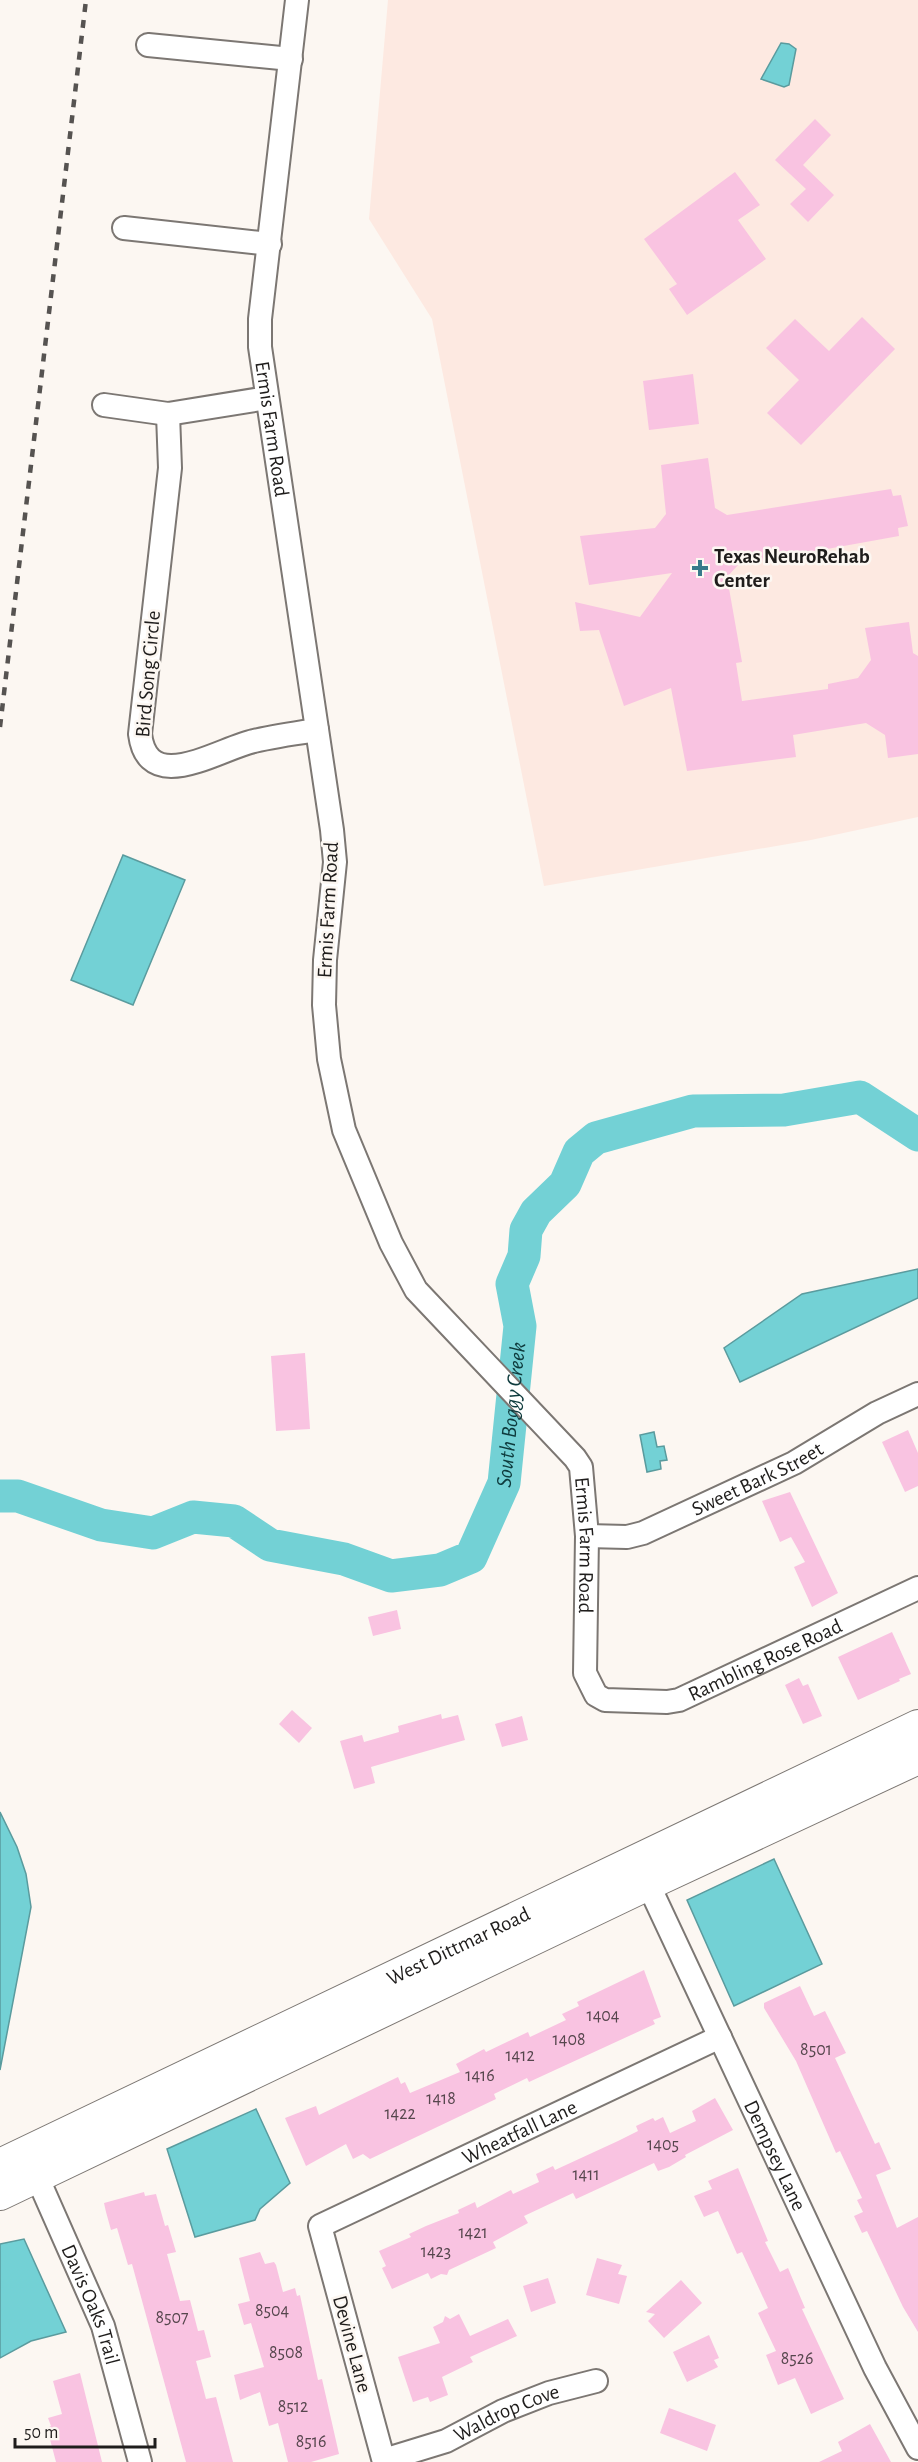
<svg xmlns="http://www.w3.org/2000/svg" width="918" height="2462" viewBox="0 0 918 2462" font-family="'Alegreya Sans',sans-serif">
<style>
.medical{fill:#fde9e1}
.water{fill:#73d1d5;stroke:#5a9b9e;stroke-width:1.5}
.lines{fill:none;stroke-linecap:round;stroke-linejoin:round}
.river{stroke:#73d1d5;stroke-width:33}
.building{fill:#f9c3e1}
.street-casing{stroke:#7c7773;stroke-width:26}
.secondary-casing{stroke:#7c7773;stroke-width:34}
.street{stroke:#fff;stroke-width:22}
.secondary{stroke:#fff;stroke-width:32}
.rail{stroke:#565351;stroke-width:4.5;stroke-dasharray:8 8;stroke-linecap:butt}
.poi-dot{fill:#37798b;stroke:#fcf7f2;stroke-width:2}
.labels{text-anchor:middle;dominant-baseline:central;stroke-width:5;stroke-linejoin:round;paint-order:stroke}
.number-label{font-size:18px;fill:#56464d}
.street-label{font-size:21px;fill:#1f1d1c;stroke:#fcf7f2}
.poi-label{font-size:21px;font-weight:bold;fill:#1f1d1c;stroke:#fcf7f2;text-anchor:start}
.water-label{font-size:22px;font-style:italic;fill:#0e3b3d;stroke:#fcf7f2}
</style>
<rect width="100%" height="100%" fill="#fcf7f2"/>
<!-- medical -->
<polygon class="medical" points="388,0 918,0 918,817 811,840 544,886 432,319 369,219"/>
<!-- water -->
<g class="water">
<polygon points="781,43 789,44 796,49 789,85 784,87 761,79"/>
<polygon points="123,855 185,880 133,1005 71,980"/>
<polygon points="918,1269 918,1298 740,1382 724,1348 802,1294"/>
<polygon points="654,1432 657,1447 664,1446 667,1460 660,1461 661,1469 647,1472 640,1435"/>
<polygon points="0,1812 17,1847 26,1874 31,1907 0,2070"/>
<polygon points="774,1859 822,1964 734,2006 687,1900"/>
<polygon points="256,2109 290,2183 260,2209 255,2220 195,2237 167,2149"/>
<polygon points="24,2239 66,2332 31,2341 0,2358 0,2244"/>
</g>
<g class="lines">
<!-- river -->
<path class="river" id="s1" d="M0 1496H18L101 1525 153 1533 193 1517 234 1521 270 1545 344 1559 391 1576 440 1570 471 1557 504 1483 520 1326 512 1284 524 1256 526 1230 536 1212 565 1184 579 1152 596 1138 693 1111 784 1110 860 1097 918 1135"/>
</g>
<!-- building -->
<g class="building">
<polygon points="815,119 831,135 803,165 834,195 808,222 790,204 806,189 775,160"/>
<polygon points="735,172 760,205 738,220 766,259 687,315 669,289 677,284 644,239"/>
<polygon points="862,317 895,349 801,445 767,413 799,380 766,348 795,319 829,351"/>
<polygon points="693,374 699,424 649,430 643,381"/>
<polygon points="708,458 715,508 727,515 891,489 893,496 901,495 908,526 898,528 899,536 738,565 727,577 742,662 736,663 742,701 828,689 828,684 858,678 871,660 865,628 909,622 913,653 918,656 918,754 888,758 885,735 866,723 793,735 796,757 687,771 671,688 624,706 599,630 580,631 575,602 640,617 672,573 589,585 580,536 655,528 666,514 661,465"/>
<polygon points="305,1353 310,1429 276,1431 271,1356"/>
<polygon points="908,1430 918,1453 918,1486 905,1492 882,1442"/>
<polygon points="790,1492 838,1593 812,1607 794,1567 805,1562 791,1537 780,1542 762,1501"/>
<polygon points="397,1610 401,1629 373,1636 368,1617"/>
<polygon points="892,1632 911,1674 899,1679 900,1681 858,1700 838,1657"/>
<polygon points="799,1678 803,1686 808,1684 822,1716 803,1724 785,1685"/>
<polygon points="292,1710 312,1728 299,1743 279,1724"/>
<polygon points="441,1714 442,1719 458,1715 465,1740 371,1767 375,1783 354,1789 340,1741 362,1735 364,1742 399,1732 398,1726"/>
<polygon points="522,1716 528,1740 502,1747 495,1724"/>
<polygon points="644,1970 661,2017 653,2020 655,2024 529,2082 527,2078 494,2094 496,2099 370,2159 363,2154 353,2159 346,2144 306,2166 285,2118 316,2106 319,2115 398,2077 401,2084 405,2082 410,2093 460,2072 456,2064 484,2049 486,2052 528,2032 530,2037 566,2020 562,2014 579,2006 577,2002"/>
<polygon points="800,1986 814,2016 825,2011 846,2053 835,2058 875,2144 879,2142 891,2169 876,2175 897,2228 918,2217 918,2332 903,2307 867,2231 862,2233 854,2216 863,2212 857,2200 862,2198 840,2151 836,2153 796,2061 764,2008 764,2003"/>
<polygon points="715,2098 733,2130 685,2155 686,2157 669,2167 658,2171 654,2163 576,2199 573,2193 524,2216 528,2223 493,2242 496,2248 449,2270 447,2275 441,2274 431,2279 428,2273 392,2289 382,2268 386,2266 379,2251 411,2237 409,2234 426,2226 459,2213 458,2210 475,2202 477,2208 511,2190 513,2194 539,2182 536,2174 553,2166 555,2170 618,2141 638,2131 636,2126 653,2118 655,2121 663,2117 670,2133 696,2121 692,2111"/>
<polygon points="738,2168 768,2241 765,2242 780,2272 788,2268 805,2308 802,2309 844,2399 811,2414 795,2378 778,2385 766,2355 776,2351 758,2313 768,2308 742,2252 737,2254 718,2211 704,2217 694,2196 712,2189 708,2181"/>
<polygon points="144,2192 145,2196 156,2194 165,2226 168,2225 176,2252 167,2254 180,2301 190,2300 198,2331 204,2330 211,2357 196,2361 206,2399 216,2397 233,2462 186,2462 132,2264 128,2265 117,2228 111,2230 106,2212 104,2203"/>
<polygon points="260,2252 265,2264 274,2262 276,2265 283,2292 295,2288 297,2296 300,2295 318,2380 322,2379 339,2454 311,2462 288,2462 278,2423 269,2426 260,2392 240,2400 234,2375 264,2367 251,2323 244,2325 238,2304 250,2301 239,2258"/>
<polygon points="597,2258 622,2265 618,2274 627,2276 619,2304 586,2295"/>
<polygon points="548,2278 556,2303 531,2312 523,2286"/>
<polygon points="681,2280 702,2303 664,2338 648,2321 655,2314 646,2312"/>
<polygon points="459,2314 470,2336 508,2319 517,2336 470,2357 473,2362 442,2377 448,2395 430,2402 428,2397 413,2402 398,2357 440,2343 433,2327 443,2322 445,2316 450,2319"/>
<polygon points="709,2335 719,2358 714,2360 718,2367 687,2382 673,2352"/>
<polygon points="80,2373 102,2462 56,2462 47,2428 51,2426 48,2418 62,2414 53,2381"/>
<polygon points="669,2408 716,2425 707,2451 660,2433"/>
<polygon points="870,2424 891,2462 819,2462 842,2451 838,2442"/>
</g>
<g class="lines">
<defs>
<g id="street">
<path id="s2" d="M297 0 260 319V347L332 830 335 862 325 960 324 1005 329 1059 344 1130 391 1243 416 1290 575 1458 581 1467 587 1536 585 1673 596 1695 605 1700 667 1702 679 1700 918 1588"/>
<polyline points="148,45 291,59"/>
<polyline points="124,228 270,244"/>
<polyline points="104,405 168,414 267,398"/>
<path d="M168 414 170 468 140 734C148 797 218 749 254 741 274 736 296 733 317 730"/>
<path id="s3" d="M587 1536 627 1537 643 1533 794 1463 877 1413 918 1394"/>
<path id="s4" d="M642 1871 875 2368 918 2448"/>
<path id="s5" d="M31 2163 103 2326 140 2462"/>
<path id="s6" d="M384 2460 446 2441 503 2411 549 2393 596 2381"/>
<path id="s7" d="M384 2462 320 2226 720 2037"/>
</g>
<g id="secondary">
<path id="s8" d="M0 2165 918 1726"/>
<polyline points="0,2194 648,1884 918,1758"/>
</g>
</defs>
<!-- street casing -->
<use href="#street" class="street-casing"/>
<!-- secondary casing -->
<use href="#secondary" class="secondary-casing"/>
<!-- street -->
<use href="#street" class="street"/>
<!-- secondary -->
<use href="#secondary" class="secondary"/>
<!-- rail -->
<polyline class="rail" points="0,727 86,0"/>
</g>
<!-- markers -->
<path class="poi-dot" d="M697 559h6v6h6v6h-6v6h-6v-6h-6v-6h6z"/>
<g class="labels">
<!-- number labels -->
<g class="number-label">
<text x="603" y="2016">1404</text>
<text x="569" y="2040">1408</text>
<text x="816" y="2050">8501</text>
<text x="520" y="2056">1412</text>
<text x="480" y="2076">1416</text>
<text x="441" y="2099">1418</text>
<text x="400" y="2114">1422</text>
<text x="663" y="2145">1405</text>
<text x="586" y="2175">1411</text>
<text x="473" y="2233">1421</text>
<text x="436" y="2252">1423</text>
<text x="272" y="2311">8504</text>
<text x="172" y="2318">8507</text>
<text x="286" y="2353">8508</text>
<text x="797" y="2359">8526</text>
<text x="293" y="2407">8512</text>
<text x="311" y="2442">8516</text>
</g>
<!-- street labels -->
<g class="street-label">
<text stroke="none"><textPath href="#s2" startOffset="432">Ermis Farm Road</textPath></text>
<text transform="translate(148 674) rotate(-85)">Bird Song Circle</text>
<text transform="translate(328 910) rotate(-87)">Ermis Farm Road</text>
<text stroke="none"><textPath href="#s3" startOffset="183">Sweet Bark Street</textPath></text>
<text stroke="none"><textPath href="#s2" startOffset="1636">Ermis Farm Road</textPath></text>
<text stroke="none"><textPath href="#s2" startOffset="1968">Rambling Rose Road</textPath></text>
<text stroke="none"><textPath href="#s8" startOffset="508">West Dittmar Road</textPath></text>
<text stroke="none"><textPath href="#s7" startOffset="465">Wheatfall Lane</textPath></text>
<text stroke="none"><textPath href="#s4" startOffset="314">Dempsey Lane</textPath></text>
<text stroke="none"><textPath href="#s5" startOffset="154">Davis Oaks Trail</textPath></text>
<text transform="translate(352 2344) rotate(75)">Devine Lane</text>
<text stroke="none"><textPath href="#s6" startOffset="132">Waldrop Cove</textPath></text>
</g>
<!-- poi labels -->
<g class="poi-label">
<text x="714" y="556">Texas NeuroRehab<tspan x="714" dy="24">Center</tspan></text>
</g>
<!-- water labels -->
<g class="water-label">
<text stroke="none"><textPath href="#s1" startOffset="644">South Boggy Creek</textPath></text>
</g>
</g>
<!-- scale -->
<path d="M15 2438v9h140v-9" fill="none" stroke="#1f1d1c" stroke-width="3"/>
<text x="24" y="2438" font-size="18" fill="#1f1d1c" stroke="#fcf7f2" stroke-width="4.5" paint-order="stroke">50 m</text>
</svg>
